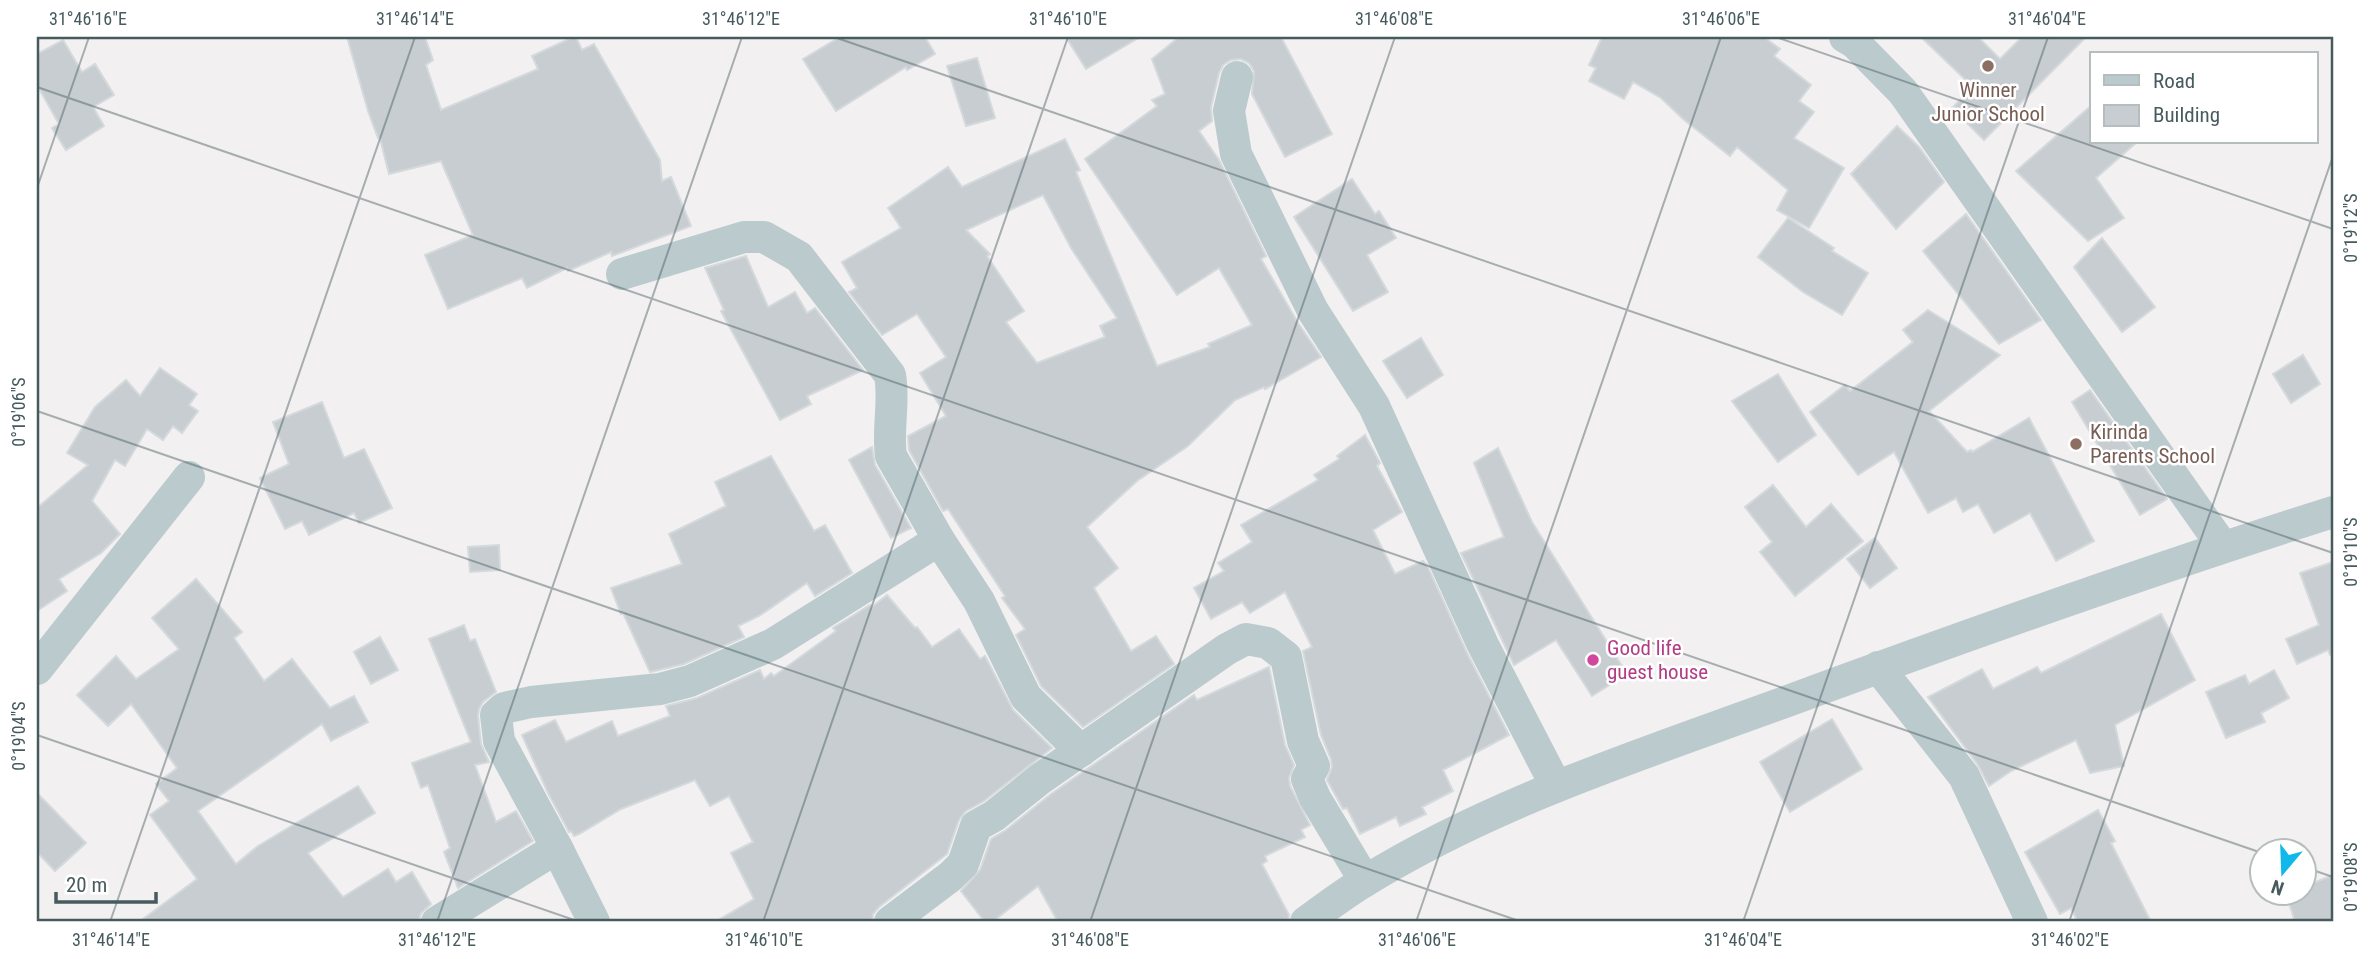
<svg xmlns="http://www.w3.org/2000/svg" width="2370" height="959" viewBox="0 0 2370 959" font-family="'Roboto Condensed',sans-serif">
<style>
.building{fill:#c7cdd0;stroke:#d4d9dc;stroke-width:2;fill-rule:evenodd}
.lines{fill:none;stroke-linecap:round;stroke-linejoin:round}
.street{stroke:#bbcbcd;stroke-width:32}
.ticks{fill:none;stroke:#475b5f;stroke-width:2;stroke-opacity:0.45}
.education-dot{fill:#8d6e63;stroke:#fff;stroke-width:2.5}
.hotel-dot{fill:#d1479c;stroke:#fff;stroke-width:2.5}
.labels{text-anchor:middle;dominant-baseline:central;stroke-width:5;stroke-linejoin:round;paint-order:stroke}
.education-label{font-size:21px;fill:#785e54;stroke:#fff}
.hotel-label{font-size:21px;fill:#b23c85;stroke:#fff;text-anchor:start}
.neatline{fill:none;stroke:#475b5f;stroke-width:2.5}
.ticks-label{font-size:18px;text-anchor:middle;fill:#475b5f}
</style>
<rect width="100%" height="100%" fill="#f3f0f1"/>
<!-- building -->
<g class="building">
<polygon points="347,37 425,37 433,60 426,65 441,110 538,69 532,56 573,37 576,37 582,50 594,44 660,160 662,181 671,177 691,226 612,256 611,252 568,271 567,268 527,288 522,278 448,309 425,255 473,235 441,161 389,174 380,138 378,138 368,111"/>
<polygon points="840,37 925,37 935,54 907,70 906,67 836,111 803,59"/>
<polygon points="1066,37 1140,37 1086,69"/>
<path d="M1179 37H1281L1332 134 1285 157 1252 94 1254 71 1249 63 1241 59 1231 60 1223 65 1219 73 1211 107 1212 121 1199 131 1219 160 1266 256 1261 259 1298 323 1321 357 1265 389 1264 387 1235 400 1188 446 1137 481 1087 527 1118 568 1094 588 1131 651 1156 636 1174 664 1083 727 1041 686 1016 635 1025 629 1002 598 1005 596 948 509 943 511 909 450 908 436 946 416 920 373 946 357 917 314 882 335 849 292 857 288 842 262 901 228 888 208 948 167 962 187 1065 139 1080 170 1076 172 1157 366 1210 347 1208 344 1252 325 1219 268 1177 295 1085 159 1157 106 1152 100 1165 94 1152 59ZM1043 195 1071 248 1117 318 1100 326 1105 337 1037 363 1006 322 1024 311 987 256 990 254 966 230Z"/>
<polygon points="1602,37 1764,37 1780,49 1774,56 1811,85 1799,101 1814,112 1794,138 1844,168 1809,228 1777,210 1788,190 1737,147 1730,156 1683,119 1661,98 1633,82 1624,99 1589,81 1596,68 1589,65"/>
<polygon points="1921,37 1978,37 2000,59 2022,37 2086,37 1984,140 1952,108 1973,87"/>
<polygon points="63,40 82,72 95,64 114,95 93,107 104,126 66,150 52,128 59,124 37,85 37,54"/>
<polygon points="977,58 995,118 966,126 947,66"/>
<polygon points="2092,105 2092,142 2137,142 2096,178 2124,218 2088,241 2016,171"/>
<polygon points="1897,126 1919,147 1944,182 1896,229 1851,174"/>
<polygon points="1352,179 1375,214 1379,211 1396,238 1367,255 1388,292 1353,311 1294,217"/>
<polygon points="1966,214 2041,320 1999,344 1923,251"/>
<polygon points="1788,218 1834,248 1832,251 1868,273 1842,315 1803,292 1758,257"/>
<polygon points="2102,238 2155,307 2122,332 2074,267"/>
<polygon points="746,256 768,307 795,292 807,313 815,308 863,370 807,396 811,404 780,420 721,311 724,310 705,268"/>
<polygon points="1928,310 2000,355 1929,411 1967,452 1971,450 1972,452 2029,418 2094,541 2056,561 2030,513 1994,533 1978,504 1963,512 1956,498 1928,513 1894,452 1858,475 1810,412 1845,385 1850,391 1913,342 1903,330"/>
<polygon points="1421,338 1443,375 1407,398 1383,361"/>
<polygon points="2303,355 2320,384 2291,403 2273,374"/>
<polygon points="160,368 197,394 189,405 198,411 182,433 173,426 163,440 147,429 125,466 115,460 92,501 120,534 101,553 59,579 67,591 37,611 37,508 88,465 67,453 95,407 126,380 140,396"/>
<polygon points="1778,374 1816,435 1778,462 1732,401"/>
<polygon points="2090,390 2167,499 2140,515 2072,402"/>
<polygon points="322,402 344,458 364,449 392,508 359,523 354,513 309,535 302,521 285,529 260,478 289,464 273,422"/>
<polygon points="1365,435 1380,463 1377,466 1402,512 1373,530 1395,574 1423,561 1427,565 1467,653 1509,735 1443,770 1453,791 1422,807 1426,814 1400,826 1396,817 1360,834 1347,808 1343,809 1327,780 1332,767 1331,759 1321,735 1303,651 1312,647 1285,592 1250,613 1242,602 1211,619 1194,588 1224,571 1218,563 1252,542 1241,525 1318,480 1314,475 1339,459 1337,456"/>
<polygon points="872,447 875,465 911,528 891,538 849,460"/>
<polygon points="1498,448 1532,522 1627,674 1592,696 1556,640 1514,665 1461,553 1504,537 1474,463"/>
<polygon points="771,456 814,531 825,525 852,573 815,596 807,583 759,616 738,626 744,637 684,664 650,672 623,613 621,614 611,588 682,564 669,534 726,506 715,482"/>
<polygon points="1773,485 1806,527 1831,504 1863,541 1795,596 1760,552 1772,542 1745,507"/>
<polygon points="1875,538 1897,568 1870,588 1847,559"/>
<polygon points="499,545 500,570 470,572 468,547"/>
<polygon points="2333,562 2333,655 2330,655 2328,650 2297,664 2286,639 2319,625 2300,573"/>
<polygon points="196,579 242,632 234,638 264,681 292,659 330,708 354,696 368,722 331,741 322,724 198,811 236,864 258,846 358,786 375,813 308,853 343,897 388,869 396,882 412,872 431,904 421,913 419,921 139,922 197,879 150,815 169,801 156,784 177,768 131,704 108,726 77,695 116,656 136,679 179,649 152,618"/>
<polygon points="887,595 915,628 917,627 932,647 959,629 980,659 985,656 1013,710 1052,748 984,801 966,811 959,820 947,854 879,907 873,914 872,922 715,922 754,899 731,853 753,842 729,796 710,806 695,780 621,809 579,834 574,836 571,831 569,832 548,793 522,735 555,720 566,742 612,721 618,736 670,716 666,706 697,698 760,670 764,679 771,673 774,676 836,631 833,628 870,605 872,607"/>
<polygon points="2161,614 2195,680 2115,725 2124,766 2090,773 2076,740 2011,771 1989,786 1978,765 1928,697 1982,669 1993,689 2037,667 2041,673"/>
<polygon points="464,625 470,641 475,639 496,692 483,702 479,709 478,716 481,744 489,762 475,765 496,822 516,811 533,841 458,888 444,852 450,848 428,785 421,788 412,763 471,742 429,639"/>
<polygon points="380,637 398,670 371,684 354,652"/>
<polygon points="1269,667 1285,745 1294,765 1289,778 1290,786 1310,825 1301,830 1305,837 1265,856 1267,861 1262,864 1289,915 1288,922 1058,922 1038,886 992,922 985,922 961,891 980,870 991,839 1006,830 1051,794 1194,695 1197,700"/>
<polygon points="2274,670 2289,698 2261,713 2265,722 2226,738 2206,692 2245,675 2249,684"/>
<polygon points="1832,719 1862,769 1790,812 1760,762"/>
<polygon points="37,793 86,843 55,871 37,852"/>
<polygon points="2098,810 2115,841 2111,843 2151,922 2078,922 2071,908 2060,914 2025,852"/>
<polygon points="2333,875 2333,922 2295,922 2289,903 2300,892 2304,892 2308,885"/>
</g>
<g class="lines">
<!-- street -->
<g class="street">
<polyline points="1845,37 1855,43 1903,92 2223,547"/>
<polyline points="1237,77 1229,111 1236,154 1313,311 1374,406 1483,645 1556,786"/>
<path d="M622 274 744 237H764L799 257 890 375C895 402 887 429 891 456L939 540 979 601 1026 697 1081 751"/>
<polyline points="1878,667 1964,776 2032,922"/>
<polyline points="37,669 189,477"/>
<polyline points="437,922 557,848"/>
<polyline points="594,922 557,848 499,741 496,715 504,708 531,702 660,689 690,681 773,644 939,540"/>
<polyline points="890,922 951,876 963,864 976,826 994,816 1040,779 1227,649 1246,639 1268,643 1286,657 1303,741 1314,766 1307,779 1315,798 1365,881"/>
<path d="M1306 922C1325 908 1345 893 1365 881 1495 801 1643 754 1785 702 1967 635 2149 570 2333 512"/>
</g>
</g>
<!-- ticks -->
<path class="ticks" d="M834 37 2333 553M1776 37 2333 229M37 87 2262 853M37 188 89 37M37 411 1522 922M37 735 580 922M2304 867 2333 877M110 922 415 37M437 922 742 37M763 922 1068 37M1090 922 1395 37M1416 922 1721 37M1743 922 2048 37M2069 922 2333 156"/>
<!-- markers -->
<g class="education-dot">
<circle cx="1988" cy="66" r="7"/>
<circle cx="2076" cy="444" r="7"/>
</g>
<circle class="hotel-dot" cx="1593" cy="660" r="7"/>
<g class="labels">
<!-- education labels -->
<g class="education-label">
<text x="1988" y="90">Winner<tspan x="1988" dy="24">Junior School</tspan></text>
<text x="2090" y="432" text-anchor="start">Kirinda<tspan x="2090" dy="24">Parents School</tspan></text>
</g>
<!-- hotel labels -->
<g class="hotel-label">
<text x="1607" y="648">Good life<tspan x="1607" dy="24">guest house</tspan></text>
</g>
</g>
<!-- border -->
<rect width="2370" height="959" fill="none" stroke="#ffffff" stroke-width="77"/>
<!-- legend -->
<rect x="2090" y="52" width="228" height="91" fill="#ffffff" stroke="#b5bdbf" stroke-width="2"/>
<rect x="2104" y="75" width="35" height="10" fill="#bbcbcd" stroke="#b5bdbf" stroke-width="2"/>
<text x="2153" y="88" font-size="21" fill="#475b5f">Road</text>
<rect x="2104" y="105" width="35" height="21" fill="#c7cdd0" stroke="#b5bdbf" stroke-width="2"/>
<text x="2153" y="122" font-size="21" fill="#475b5f">Building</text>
<!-- north arrow -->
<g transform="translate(2283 872) rotate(199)"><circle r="33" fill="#ffffff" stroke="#b5bdbf" stroke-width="2"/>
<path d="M0-5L12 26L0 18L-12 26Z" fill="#11b9eb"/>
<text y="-10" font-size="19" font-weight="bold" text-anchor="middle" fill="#475b5f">N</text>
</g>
<!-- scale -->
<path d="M56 892v10h100v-10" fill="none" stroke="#475b5f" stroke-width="3.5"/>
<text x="66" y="892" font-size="21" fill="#475b5f" stroke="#ffffff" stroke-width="5" paint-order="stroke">20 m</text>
<rect x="38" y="38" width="2294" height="882" class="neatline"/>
<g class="ticks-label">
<text x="88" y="25">31°46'16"E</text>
<text x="415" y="25">31°46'14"E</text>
<text x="741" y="25">31°46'12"E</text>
<text x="1068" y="25">31°46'10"E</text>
<text x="1394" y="25">31°46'08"E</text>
<text x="1721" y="25">31°46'06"E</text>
<text x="2047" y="25">31°46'04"E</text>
<text transform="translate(2351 228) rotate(-90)" y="6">0°19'12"S</text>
<text transform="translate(19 412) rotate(-90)" y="6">0°19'06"S</text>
<text transform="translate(2351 552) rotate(-90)" y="6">0°19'10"S</text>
<text transform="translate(19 736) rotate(-90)" y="6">0°19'04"S</text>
<text transform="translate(2351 877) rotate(-90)" y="6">0°19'08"S</text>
<text x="111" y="946">31°46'14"E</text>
<text x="437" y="946">31°46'12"E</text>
<text x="764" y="946">31°46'10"E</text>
<text x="1090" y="946">31°46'08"E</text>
<text x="1417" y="946">31°46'06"E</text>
<text x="1743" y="946">31°46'04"E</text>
<text x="2070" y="946">31°46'02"E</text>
</g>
</svg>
